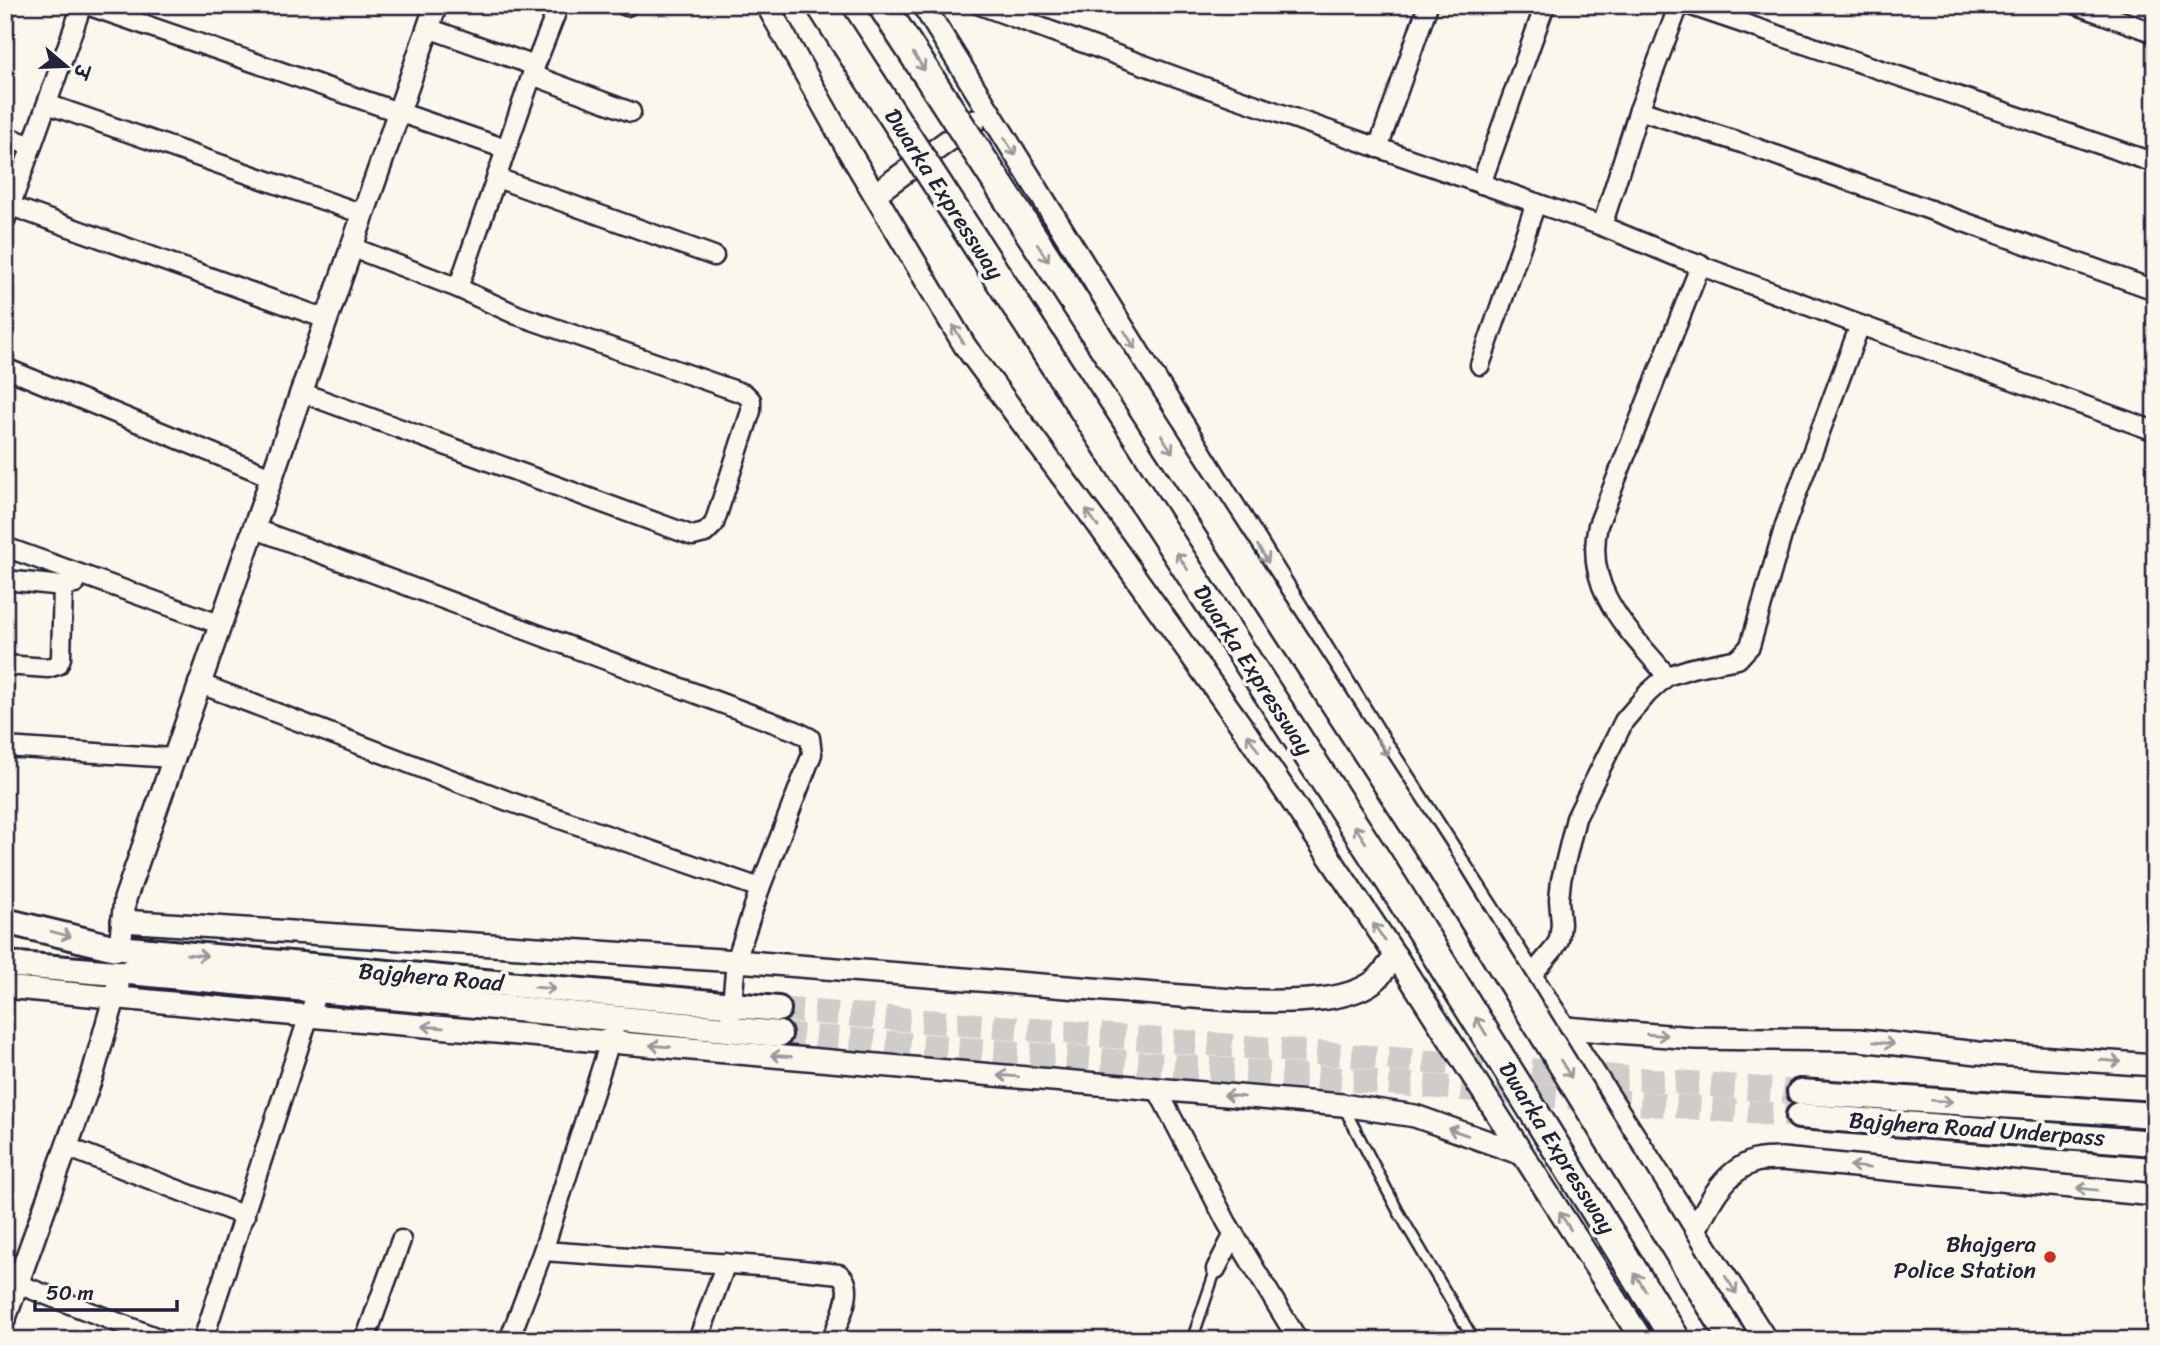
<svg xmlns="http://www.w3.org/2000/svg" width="2160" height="1345" viewBox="0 0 2160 1345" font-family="Sriracha,'Playpen Sans Deva',sans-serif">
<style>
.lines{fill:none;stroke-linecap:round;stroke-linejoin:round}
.secondary-tunnel{stroke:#d0ccc9;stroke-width:24;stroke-dasharray:24 12;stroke-linecap:butt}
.service-casing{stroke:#22223b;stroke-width:14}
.minor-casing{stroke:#22223b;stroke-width:23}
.tertiary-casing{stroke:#22223b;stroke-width:26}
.secondary-casing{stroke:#22223b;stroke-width:30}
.service{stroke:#fbf7ec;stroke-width:9}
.minor{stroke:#fbf7ec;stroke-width:18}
.tertiary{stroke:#fbf7ec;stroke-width:21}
.secondary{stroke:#fbf7ec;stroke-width:24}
.trunk-bridge-casing{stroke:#22223b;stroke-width:33;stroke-linecap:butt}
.trunk-bridge{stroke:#fbf7ec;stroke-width:28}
.oneway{stroke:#99979c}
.poi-dot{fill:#c8321e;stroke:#fbf7ec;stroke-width:2.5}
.labels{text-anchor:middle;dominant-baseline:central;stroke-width:7;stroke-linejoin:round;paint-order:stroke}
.street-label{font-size:23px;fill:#22223b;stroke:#fbf7ec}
.poi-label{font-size:23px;fill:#22223b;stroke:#fbf7ec;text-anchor:end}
</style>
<rect width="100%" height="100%" fill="#fbf7ec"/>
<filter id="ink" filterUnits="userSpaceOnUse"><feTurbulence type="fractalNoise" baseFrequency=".0143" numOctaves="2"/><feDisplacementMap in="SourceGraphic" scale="14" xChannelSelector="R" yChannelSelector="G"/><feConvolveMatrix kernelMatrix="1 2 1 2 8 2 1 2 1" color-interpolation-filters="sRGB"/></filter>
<g filter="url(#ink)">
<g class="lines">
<!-- secondary-tunnel -->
<g class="secondary-tunnel">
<polyline points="778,1009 1800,1092"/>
<polyline points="779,1034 1799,1116"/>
</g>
<defs>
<g id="service">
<polyline points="1343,1106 1398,1211 1474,1340"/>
<polyline points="1192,1340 1216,1269"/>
</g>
<g id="minor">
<polyline points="87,5 506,149"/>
<polyline points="624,5 627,6"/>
<polyline points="980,5 1196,84 1602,226 1680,258 1860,325 2155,431"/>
<polyline points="1689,5 2155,163"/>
<polyline points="2077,5 2155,33"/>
<polyline points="428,28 535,66"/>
<polyline points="532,75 631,112"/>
<polyline points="47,104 363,214"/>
<polyline points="1639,110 1739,142 2155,290"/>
<polyline points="5,136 32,146"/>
<polyline points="1378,148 1428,5"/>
<polyline points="497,178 714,256"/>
<polyline points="1481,184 1545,5"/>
<polyline points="11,206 326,319"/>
<polyline points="5,221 82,5"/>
<polyline points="1602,226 1639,110 1679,5"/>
<polyline points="458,288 535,66 559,5"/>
<polyline points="1480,365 1536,203"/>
<polyline points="5,368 271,477"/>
<polyline points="300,392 693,536 705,533 714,524 751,411 751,400 745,394 517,315 458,288 351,247"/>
<polyline points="253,528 796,731 810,738 812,754 760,888 736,961 731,1014"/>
<polyline points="5,547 219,624"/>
<polyline points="5,580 63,586 75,584"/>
<polyline points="5,665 48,668 58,665 61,658 63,586"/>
<path d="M1667 676C1629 630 1583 590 1598 525L1701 264"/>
<polyline points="198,683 508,801 760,888"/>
<polyline points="5,747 173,758"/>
<polyline points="1531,976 1553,950 1559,940 1561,924 1559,900 1561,880 1576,818 1624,721 1648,693 1667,676 1692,668 1738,659 1750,646 1785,525 1860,325"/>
<polyline points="1157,1089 1227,1223 1298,1340"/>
<polyline points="67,1147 245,1216"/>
<path d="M543 1251 774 1267 839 1274C858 1287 838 1323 831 1340"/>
<polyline points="1216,1269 1234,1234"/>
<polyline points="5,1279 163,1340"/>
<polyline points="203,1340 317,991"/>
<polyline points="365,1340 401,1240"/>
<polyline points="509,1340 543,1251 614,1029"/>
<polyline points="698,1340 726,1263"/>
</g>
<g id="tertiary">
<polyline points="767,5 847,148 965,346 1099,526 1245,731 1399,961 1642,1340"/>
<polyline points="923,5 1378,739 1766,1340"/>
<polyline points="875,194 975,121"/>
<path d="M122 921 736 961 1245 1001C1282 1001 1349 1005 1378 978 1384 971 1390 963 1396 956"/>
<polyline points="120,947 125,899 436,5"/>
<polyline points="5,987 308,1016 1342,1105 1415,1116 1522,1154"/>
<polyline points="1565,1028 1694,1038 1859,1040 1978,1053 2155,1065"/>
<path d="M1695 1230C1709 1203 1723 1172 1755 1161 1763 1159 1773 1159 1782 1159L2155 1195"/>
<polyline points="5,1318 93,1073 118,985"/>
</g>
<g id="secondary">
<polyline points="5,921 116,948"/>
<polyline points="129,949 778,1009"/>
<polyline points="5,964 116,973"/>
<polyline points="129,972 779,1034"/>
<polyline points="1800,1092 2155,1115"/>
<polyline points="1799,1116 2155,1143"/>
</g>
</defs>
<!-- service casing -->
<use href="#service" class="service-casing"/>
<!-- minor casing -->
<use href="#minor" class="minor-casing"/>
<!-- tertiary casing -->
<use href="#tertiary" class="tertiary-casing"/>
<!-- secondary casing -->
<use href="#secondary" class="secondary-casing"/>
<!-- service -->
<use href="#service" class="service"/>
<!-- minor -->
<use href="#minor" class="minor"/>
<!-- tertiary -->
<use href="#tertiary" class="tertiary"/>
<!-- secondary -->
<use href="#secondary" class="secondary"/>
<defs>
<g id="trunk-bridge">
<polyline points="821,5 1394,887 1676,1340"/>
<polyline points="882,5 1434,855 1733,1340"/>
</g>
</defs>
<!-- trunk-bridge casing -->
<use href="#trunk-bridge" class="trunk-bridge-casing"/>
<!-- trunk-bridge -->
<use href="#trunk-bridge" class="trunk-bridge"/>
</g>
<!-- one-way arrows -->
<defs><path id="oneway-shaft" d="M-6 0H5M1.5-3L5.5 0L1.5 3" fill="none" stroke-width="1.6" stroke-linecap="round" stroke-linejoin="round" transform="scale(1.75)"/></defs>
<g class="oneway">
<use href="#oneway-shaft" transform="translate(919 62) rotate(57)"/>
<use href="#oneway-shaft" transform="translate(1010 147) rotate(58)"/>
<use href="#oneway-shaft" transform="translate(1043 253) rotate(57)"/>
<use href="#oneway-shaft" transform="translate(958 334) rotate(-121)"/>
<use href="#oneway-shaft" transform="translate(1130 340) rotate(58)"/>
<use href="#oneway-shaft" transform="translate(1167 444) rotate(57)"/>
<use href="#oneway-shaft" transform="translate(1092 518) rotate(-126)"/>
<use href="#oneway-shaft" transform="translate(1263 554) rotate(58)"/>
<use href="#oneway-shaft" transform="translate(1182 561) rotate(-123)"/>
<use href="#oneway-shaft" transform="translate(1253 743) rotate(-124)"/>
<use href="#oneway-shaft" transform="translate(1383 747) rotate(57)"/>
<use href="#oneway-shaft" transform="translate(1360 834) rotate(-123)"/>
<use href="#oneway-shaft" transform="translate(1379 932) rotate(-124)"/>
<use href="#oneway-shaft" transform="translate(61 934) rotate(15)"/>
<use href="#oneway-shaft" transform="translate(197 955) rotate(5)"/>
<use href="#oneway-shaft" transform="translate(545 988) rotate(5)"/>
<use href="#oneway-shaft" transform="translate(1481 1026) rotate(-122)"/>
<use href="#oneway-shaft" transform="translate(433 1027) rotate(-175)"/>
<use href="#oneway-shaft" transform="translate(1657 1035) rotate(4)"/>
<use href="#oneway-shaft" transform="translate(1884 1043) rotate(6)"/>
<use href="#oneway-shaft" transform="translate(660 1046) rotate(-175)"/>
<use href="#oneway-shaft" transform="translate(781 1056) rotate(-176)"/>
<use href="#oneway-shaft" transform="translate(2111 1061) rotate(5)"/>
<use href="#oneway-shaft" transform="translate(1566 1069) rotate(58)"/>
<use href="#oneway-shaft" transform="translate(1008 1076) rotate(-175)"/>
<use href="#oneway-shaft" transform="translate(1234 1096) rotate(-175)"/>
<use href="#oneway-shaft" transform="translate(1942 1101) rotate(4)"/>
<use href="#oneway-shaft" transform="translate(1458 1132) rotate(-161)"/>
<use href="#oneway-shaft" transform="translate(1860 1167) rotate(-174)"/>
<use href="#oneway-shaft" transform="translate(2087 1189) rotate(-174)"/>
<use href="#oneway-shaft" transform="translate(1565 1221) rotate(-123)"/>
<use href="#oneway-shaft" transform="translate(1640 1282) rotate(-122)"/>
<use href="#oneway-shaft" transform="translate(1731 1285) rotate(57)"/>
</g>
</g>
<!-- markers -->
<circle class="poi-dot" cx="2050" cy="1257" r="7"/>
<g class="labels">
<!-- street labels -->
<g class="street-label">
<text transform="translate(944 194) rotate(57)">Dwarka Expressway</text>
<text transform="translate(1253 670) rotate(57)">Dwarka Expressway</text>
<text transform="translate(431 977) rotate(5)">Bajghera Road</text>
<text transform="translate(1977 1129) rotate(4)">Bajghera Road Underpass</text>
<text transform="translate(1557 1148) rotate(58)">Dwarka Expressway</text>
</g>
<!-- poi labels -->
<g class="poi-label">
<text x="2036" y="1244">Bhajgera<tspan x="2036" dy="26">Police Station</tspan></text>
</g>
</g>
<!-- margin -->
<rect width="2160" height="1345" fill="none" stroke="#fbf7ec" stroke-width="28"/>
<rect x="14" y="14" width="2132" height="1317" fill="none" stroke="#22223b" stroke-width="2.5" filter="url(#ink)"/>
<!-- north arrow -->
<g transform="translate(66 66) rotate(109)" stroke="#fbf7ec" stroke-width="5" paint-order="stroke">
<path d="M0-5L12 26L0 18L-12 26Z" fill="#22223b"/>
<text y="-10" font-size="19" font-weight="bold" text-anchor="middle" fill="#22223b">उ</text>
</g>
<!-- scale -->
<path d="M35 1300v10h142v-10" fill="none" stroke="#22223b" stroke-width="3.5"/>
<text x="46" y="1300" font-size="21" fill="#22223b" stroke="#fbf7ec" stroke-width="5" paint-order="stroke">50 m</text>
</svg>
